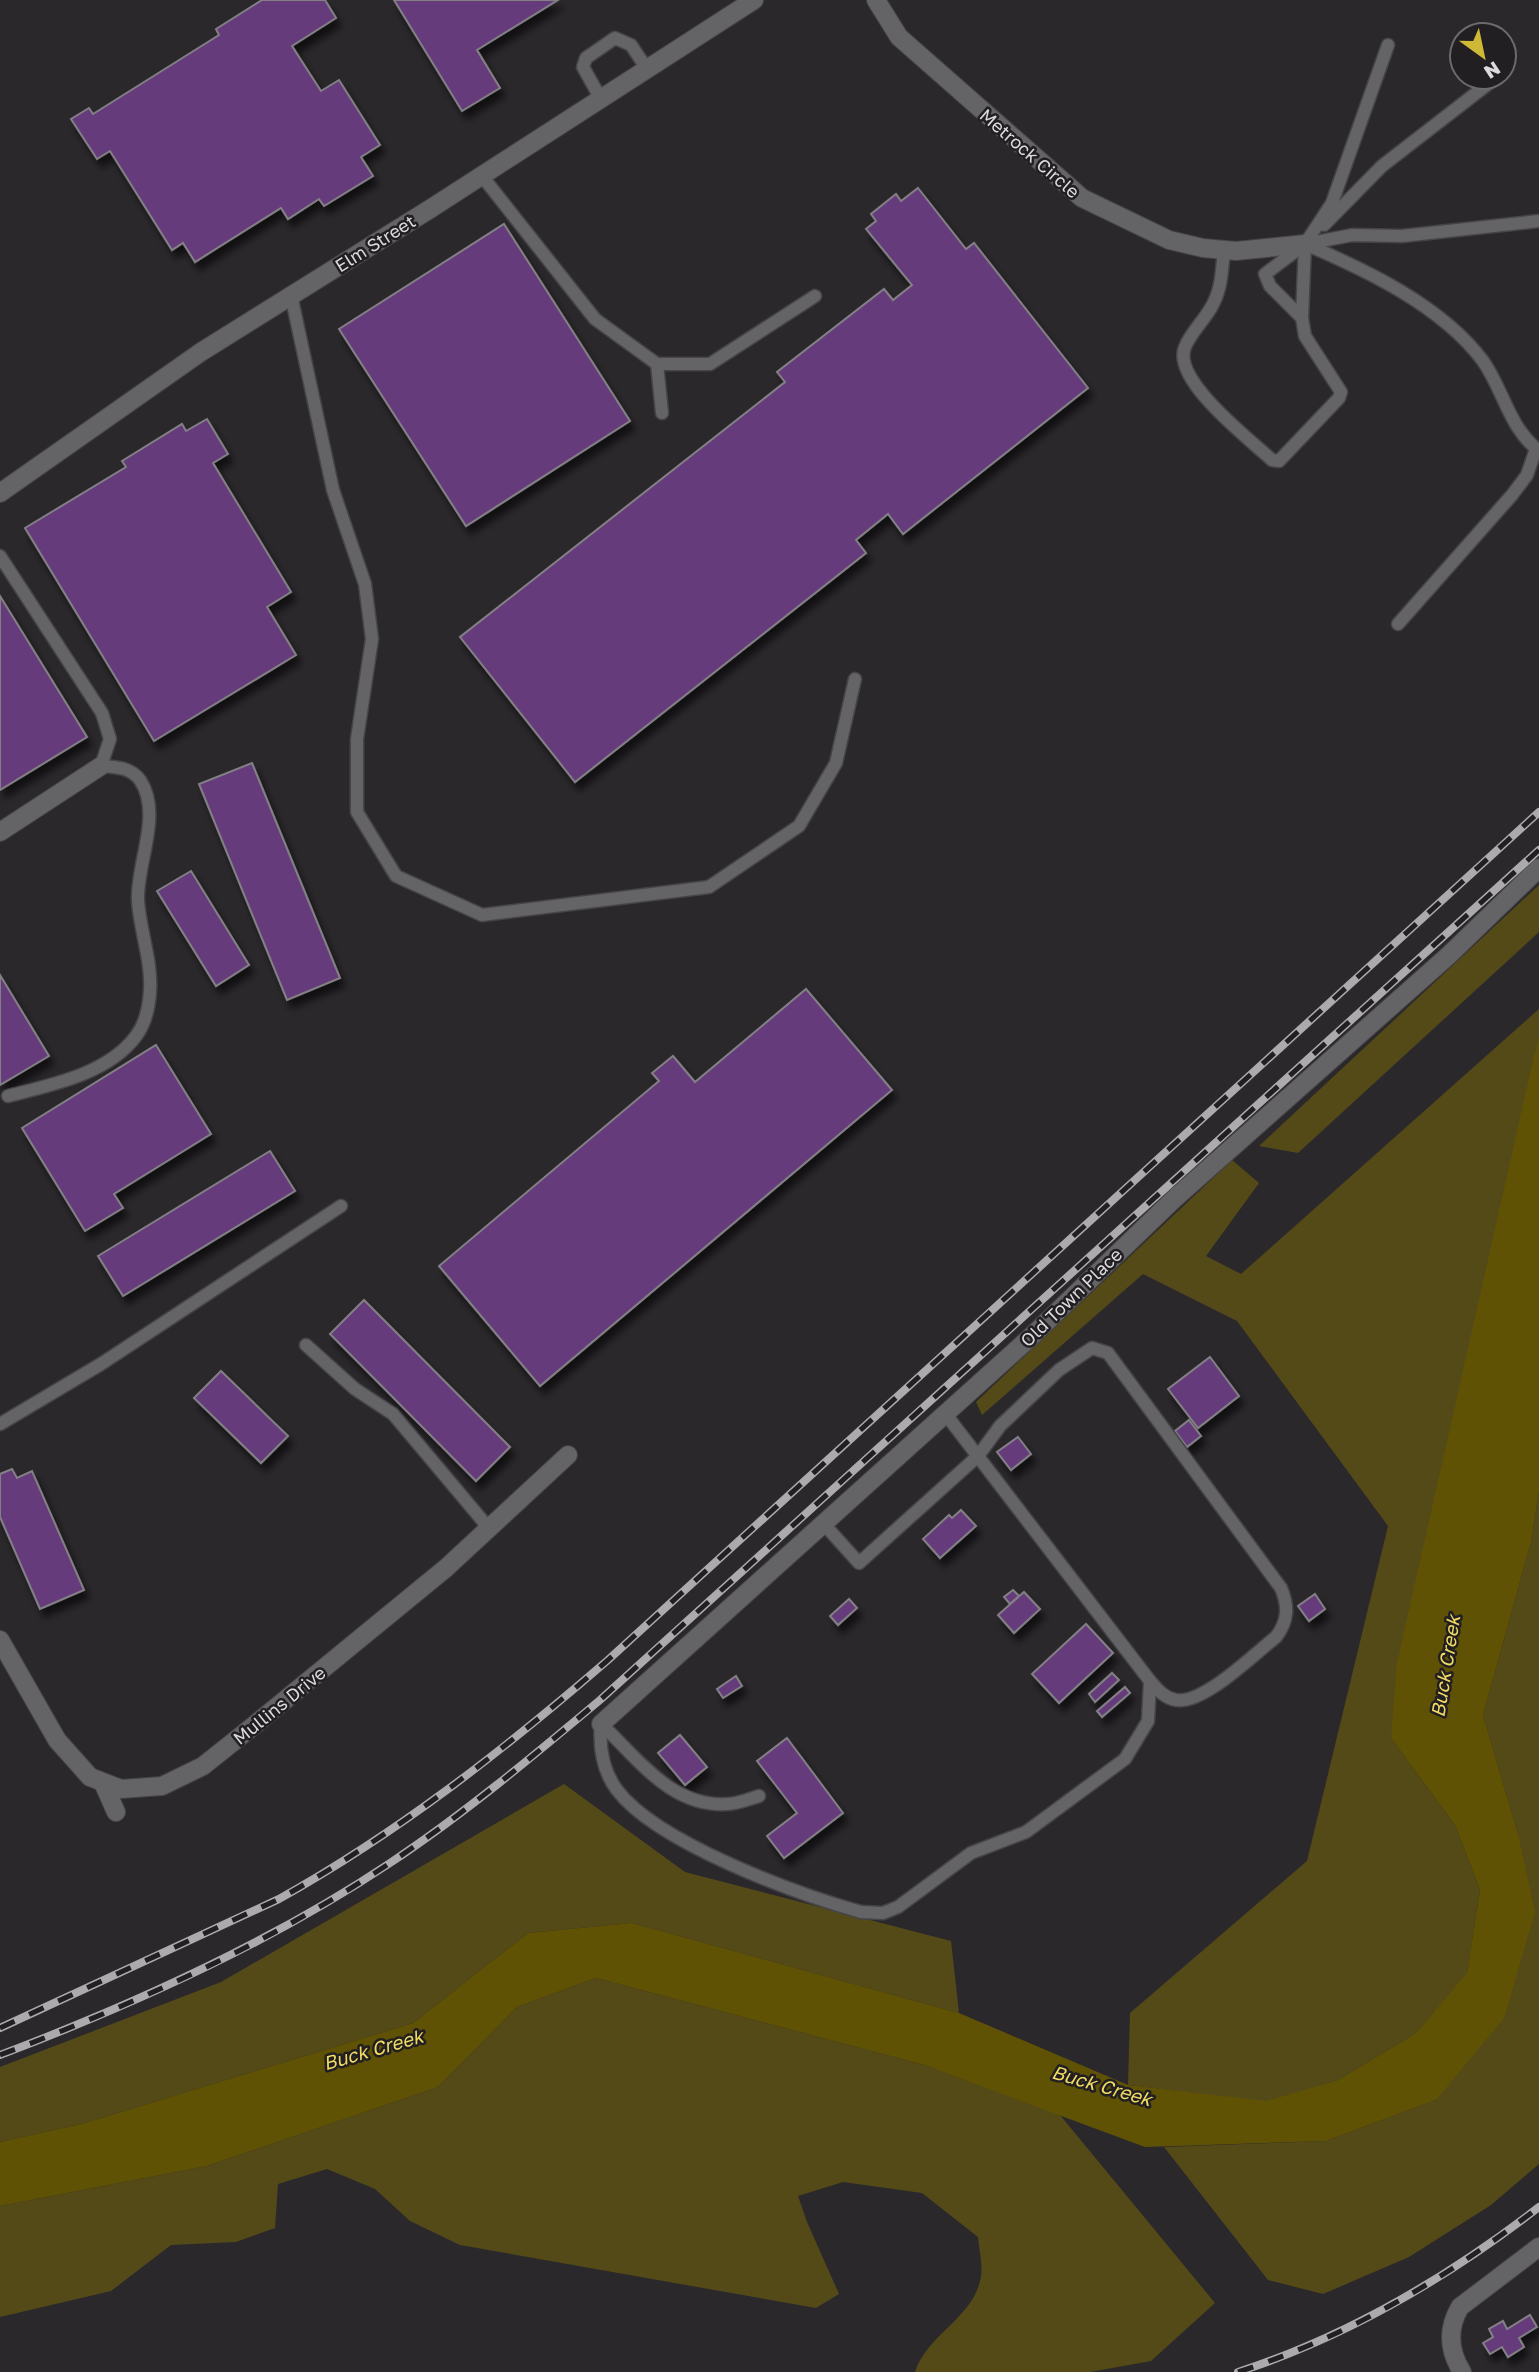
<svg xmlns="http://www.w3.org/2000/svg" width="1539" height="2372" viewBox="0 0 1539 2372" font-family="'Golos Text',sans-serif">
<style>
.green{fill:#544a18}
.water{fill:#605205}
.building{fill:#653b7b;stroke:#838085;stroke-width:2;filter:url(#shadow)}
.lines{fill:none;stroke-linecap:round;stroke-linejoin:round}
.lane-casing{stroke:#474448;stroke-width:15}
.street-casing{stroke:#474448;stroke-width:20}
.lane{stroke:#646365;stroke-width:12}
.street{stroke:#646365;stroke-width:18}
.rail-casing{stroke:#acaaad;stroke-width:8}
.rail{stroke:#211f22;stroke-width:5;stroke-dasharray:16;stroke-linecap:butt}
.labels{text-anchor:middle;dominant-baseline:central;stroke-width:5;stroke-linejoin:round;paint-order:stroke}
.street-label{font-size:18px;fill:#dcdadd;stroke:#211f22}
.water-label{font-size:19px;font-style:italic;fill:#f1da62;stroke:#211f22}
</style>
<defs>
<filter id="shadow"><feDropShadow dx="4.5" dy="8" stdDeviation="3.5" flood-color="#0009"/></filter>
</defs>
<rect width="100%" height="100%" fill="#2b282c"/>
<!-- green -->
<g class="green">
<polygon points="1539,885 1539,932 1298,1153 1259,1146"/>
<polygon points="1539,1009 1539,1034 1391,1738 1455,1825 1480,1890 1467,1974 1416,2033 1338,2080 1267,2102 1128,2085 1130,2013 1307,1861 1388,1526 1237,1321 1143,1274 982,1415 976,1402 1232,1160 1259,1183 1206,1256 1241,1274"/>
<polygon points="1539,1491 1539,2164 1491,2205 1409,2257 1323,2294 1268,2280 1164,2147 1326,2141 1436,2100 1518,1834 1483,1715 1531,1542"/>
<polygon points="564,1784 685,1872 951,1941 959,2013 632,1923 528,1933 413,2023 85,2123 0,2142 0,2067 221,1982"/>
<path d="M596 1978 924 2065 1060 2115 1215 2303 1151 2361 1090 2372H915C927 2335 971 2319 980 2281 984 2268 979 2250 978 2237L922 2193 843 2182 798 2196 807 2222 839 2294 816 2308 460 2245 410 2221 375 2189 327 2169 278 2184 275 2228 236 2242 171 2245 111 2291 0 2317V2206L207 2166 438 2087 517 2007Z"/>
</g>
<!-- water -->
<polygon class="water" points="1539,1034 1539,1491 1531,1542 1483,1715 1518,1834 1535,1912 1504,2018 1436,2100 1326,2141 1145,2147 924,2065 596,1978 517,2007 438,2087 207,2166 0,2206 0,2142 85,2123 413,2023 528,1933 632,1923 959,2013 1128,2085 1267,2101 1338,2080 1416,2033 1467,1973 1480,1890 1455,1825 1391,1738 1397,1663"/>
<!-- building -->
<g class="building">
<polygon points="262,0 325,0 336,18 292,46 321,91 339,80 380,145 361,157 373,176 324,206 319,199 288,219 281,208 195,262 183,243 172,250 110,151 97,159 71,119 89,108 93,114 219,35 216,29"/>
<polygon points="394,0 558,0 477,50 500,88 462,111"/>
<polygon points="918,188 966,249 974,243 1088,388 903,534 888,514 856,540 866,553 575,782 460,637 785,382 777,372 884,289 893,300 912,285 866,229 876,221 871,214 896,194 901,201"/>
<polygon points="504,224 630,421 466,526 339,329"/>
<polygon points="207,419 228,454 213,463 291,592 267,607 296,655 154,741 25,528 126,467 122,461 182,424 186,431"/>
<polygon points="0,596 87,737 0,790"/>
<polygon points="252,763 340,978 287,1000 199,784"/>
<polygon points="191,871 249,965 216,986 157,891"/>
<polygon points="0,975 49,1056 0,1085"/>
<polygon points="806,989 892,1090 540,1386 439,1266 659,1081 652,1073 673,1056 695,1082"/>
<polygon points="156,1045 211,1134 114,1194 123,1208 85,1231 22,1128"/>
<polygon points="270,1151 295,1191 123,1296 98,1256"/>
<polygon points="364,1300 510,1447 476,1481 330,1334"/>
<polygon points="1210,1357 1239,1396 1198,1428 1168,1389"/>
<polygon points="221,1371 288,1436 261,1463 194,1398"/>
<polygon points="1189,1420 1201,1436 1187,1447 1175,1431"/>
<polygon points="1018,1437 1031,1454 1011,1470 997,1452"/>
<polygon points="12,1469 17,1478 32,1471 84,1590 40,1609 0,1517 0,1474"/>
<polygon points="961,1510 976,1526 940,1558 923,1539 949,1515 952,1518"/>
<polygon points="1013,1590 1019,1596 1010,1604 1004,1597"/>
<polygon points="1024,1592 1040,1609 1014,1633 998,1615"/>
<polygon points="1315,1594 1325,1609 1309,1621 1298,1606"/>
<polygon points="849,1599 857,1608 838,1625 830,1616"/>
<polygon points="1086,1624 1113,1653 1059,1703 1032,1674"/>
<polygon points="1112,1673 1119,1680 1095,1702 1089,1694"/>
<polygon points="736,1676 742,1686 723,1698 717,1689"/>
<polygon points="1125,1687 1130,1693 1102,1717 1097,1711"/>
<polygon points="680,1735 707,1767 685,1785 658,1753"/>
<polygon points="787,1738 843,1813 784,1858 767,1836 797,1813 757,1761"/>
<polygon points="1530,2315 1537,2327 1519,2338 1524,2347 1508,2357 1502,2347 1490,2354 1483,2343 1493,2337 1489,2329 1503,2321 1507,2329"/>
</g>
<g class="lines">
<defs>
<g id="lane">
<polyline points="601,99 583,67 586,58 615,38 631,45 647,69"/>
<polyline points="482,176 595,319 657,364 710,364 815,296"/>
<polyline points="1324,225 1382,166 1497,77"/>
<path d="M1305 244C1366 270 1442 306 1483 361 1504 391 1509 428 1539 451"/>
<polyline points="1306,244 1352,235 1402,236 1539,221"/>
<polyline points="1301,247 1265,274 1270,286 1302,318"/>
<path d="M1224 250C1222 267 1222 286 1214 302 1207 318 1192 330 1185 347 1171 379 1249 439 1272 460L1279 461 1339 398 1341 392 1305 336 1302 318 1305 244 1332 203 1388 45"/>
<polyline points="291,295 333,490 365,584 372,639 357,739 357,812 396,876 482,915 709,887 799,826 836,763 855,679"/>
<polyline points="657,364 662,413"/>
<path d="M0 556 102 713 110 739 101 766C116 767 130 767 140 780 163 814 136 864 138 901 140 931 152 961 150 991 149 1007 146 1023 136 1036 108 1074 51 1085 8 1096"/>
<polyline points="1398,624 1512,495 1527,475 1536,449"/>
<polyline points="306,1345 355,1389 393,1414 488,1527"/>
<polyline points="0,1424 101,1364 341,1206"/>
<path d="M822 1522 859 1563 978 1456 1000 1426 1059 1370 1092 1348 1108 1353 1281 1588C1289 1607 1288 1621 1276 1637 1254 1654 1203 1705 1176 1700 1164 1698 1157 1689 1150 1681"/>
<path d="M601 1724C599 1748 602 1770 617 1790 657 1843 797 1894 861 1912L883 1913 898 1907 971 1853 1026 1832 1125 1759 1148 1721 1150 1681 944 1412"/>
<path d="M601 1724C638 1758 670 1807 727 1804 737 1804 749 1799 759 1796"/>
</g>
<g id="street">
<polyline points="876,0 899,37 1082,198 1169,240 1203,248 1236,251 1305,244"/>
<polyline points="0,493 201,352 430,209 754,0"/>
<polyline points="0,832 101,766"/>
<polyline points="0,1640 57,1740 90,1777 121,1789 162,1786 203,1766 252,1727 446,1568 568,1455"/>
<polyline points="601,1724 1034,1334 1174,1199 1449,955 1539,868"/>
<polyline points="104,1785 116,1812"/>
<path d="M1462 2372C1449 2351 1447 2329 1460 2307L1539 2247"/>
</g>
</defs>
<!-- lane casing -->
<use href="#lane" class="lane-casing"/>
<!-- street casing -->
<use href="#street" class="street-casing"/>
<!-- lane -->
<use href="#lane" class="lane"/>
<!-- street -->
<use href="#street" class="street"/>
<defs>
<g id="rail">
<path d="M0 2028 279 1899C399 1832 505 1749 608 1660L1539 812"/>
<path d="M0 2055C135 2004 270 1943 390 1863 464 1814 532 1757 600 1700L1539 850"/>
<path d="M1238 2372C1349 2336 1447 2278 1539 2207"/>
</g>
</defs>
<!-- rail casing -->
<use href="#rail" class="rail-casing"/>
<!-- rail -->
<use href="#rail" class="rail"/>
</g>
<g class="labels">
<!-- street labels -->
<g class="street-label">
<text transform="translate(1030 153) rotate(41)">Metrock Circle</text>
<text transform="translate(375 243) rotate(-32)">Elm Street</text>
<text transform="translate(1071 1297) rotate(-44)">Old Town Place</text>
<text transform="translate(279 1705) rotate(-39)">Mullins Drive</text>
</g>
<!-- water labels -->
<g class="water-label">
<text transform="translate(1445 1666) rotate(-81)">Buck Creek</text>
<text transform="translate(373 2049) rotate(-16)">Buck Creek</text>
<text transform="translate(1102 2085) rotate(16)">Buck Creek</text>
</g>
</g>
<!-- north arrow -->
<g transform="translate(1483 56) rotate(147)"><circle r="33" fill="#211f22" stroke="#6c6a6d" stroke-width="2"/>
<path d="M0-5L12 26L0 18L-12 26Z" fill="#d0b837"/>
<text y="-10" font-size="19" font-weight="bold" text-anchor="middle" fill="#dcdadd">N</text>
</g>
</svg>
